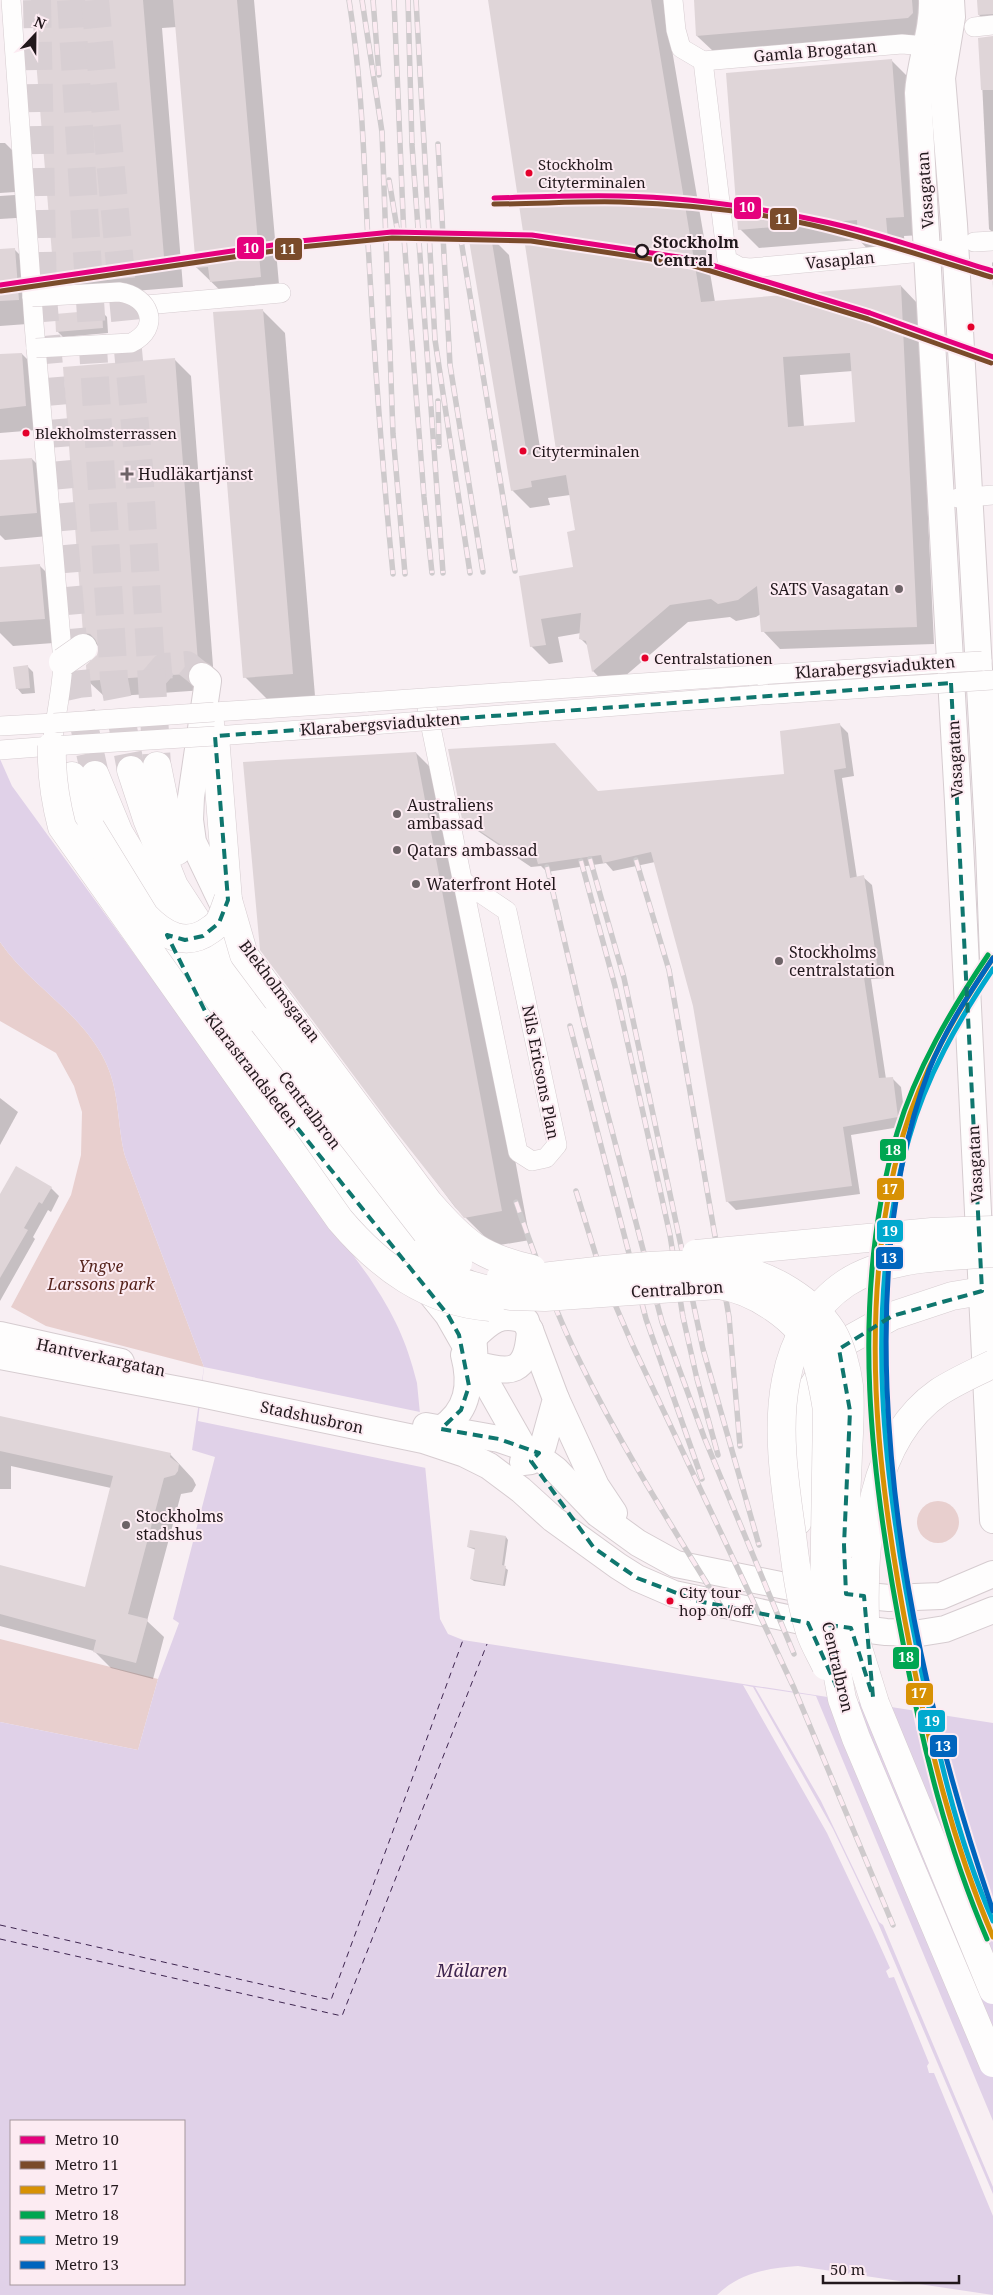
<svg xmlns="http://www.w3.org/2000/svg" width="993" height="2295" viewBox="0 0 993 2295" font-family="'Noto Serif',serif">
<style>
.green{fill:#e8cfce}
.water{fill:#e0d1e8;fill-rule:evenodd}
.pier{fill:#f8eff3}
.shadow{fill:#0003;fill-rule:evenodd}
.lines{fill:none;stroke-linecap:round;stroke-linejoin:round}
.ferry{stroke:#3e254f;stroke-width:1;stroke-dasharray:6 5;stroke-linecap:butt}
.building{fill:#dfd5d8;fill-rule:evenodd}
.secondary-tunnel{stroke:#d8cfd3;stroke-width:26;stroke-dasharray:26 13;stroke-linecap:butt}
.highway-tunnel{stroke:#d8cfd3;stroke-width:28;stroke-dasharray:28 14;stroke-linecap:butt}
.street-casing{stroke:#d6ccd0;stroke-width:20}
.secondary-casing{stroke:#d6ccd0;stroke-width:28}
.highway-casing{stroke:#d6ccd0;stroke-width:29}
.street{stroke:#fefdfd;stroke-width:19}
.secondary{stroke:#fefdfd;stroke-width:26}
.highway{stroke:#fefdfd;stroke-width:28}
.rail-casing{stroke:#cecacc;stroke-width:5.5}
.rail{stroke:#fcebf2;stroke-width:4;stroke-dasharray:11;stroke-linecap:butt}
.street-bridge-casing{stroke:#d6ccd0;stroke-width:20;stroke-linecap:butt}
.highway-bridge-casing{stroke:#d6ccd0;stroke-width:29;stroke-linecap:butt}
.street-bridge{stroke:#fefdfd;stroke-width:19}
.highway-bridge{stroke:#fefdfd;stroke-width:28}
.metro-1-casing{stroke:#fcebf2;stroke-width:9}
.metro-2-casing{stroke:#fcebf2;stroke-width:9}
.metro-3-casing{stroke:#fcebf2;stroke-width:9}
.metro-4-casing{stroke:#fcebf2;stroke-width:9}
.metro-5-casing{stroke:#fcebf2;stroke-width:9}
.metro-6-casing{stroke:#fcebf2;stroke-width:9}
.metro-1{stroke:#e5007d;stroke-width:5}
.metro-2{stroke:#7a4b2a;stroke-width:5}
.metro-3{stroke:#d79104;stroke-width:5}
.metro-4{stroke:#00a651;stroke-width:5}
.metro-5{stroke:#00a9ce;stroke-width:5}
.metro-6{stroke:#0065bd;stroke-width:5}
.marked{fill:none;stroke:#0f766e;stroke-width:4;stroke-dasharray:10 6;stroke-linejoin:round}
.bus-dot{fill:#e4002b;stroke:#fcebf2;stroke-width:2}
.stop-dot{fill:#fcebf2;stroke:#22181c;stroke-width:2.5}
.poi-dot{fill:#6d6367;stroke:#fcebf2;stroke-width:2}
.labels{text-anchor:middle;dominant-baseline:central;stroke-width:4;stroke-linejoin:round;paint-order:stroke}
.bus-label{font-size:15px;fill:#22181c;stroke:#fcebf2;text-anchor:start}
.street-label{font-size:16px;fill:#22181c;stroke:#fcebf2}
.stop-label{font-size:16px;font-weight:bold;fill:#22181c;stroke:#fcebf2;text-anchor:start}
.poi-label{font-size:16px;fill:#22181c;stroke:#fcebf2;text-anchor:start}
.park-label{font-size:16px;font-style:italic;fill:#55231c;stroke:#fcebf2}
.water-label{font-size:18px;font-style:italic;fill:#3e254f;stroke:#fcebf2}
.line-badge{stroke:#fcebf2;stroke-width:2}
.badge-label{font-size:14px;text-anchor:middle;font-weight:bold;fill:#fff}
</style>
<rect width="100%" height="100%" fill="#f8eff3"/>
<!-- green -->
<g class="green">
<path d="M0 942C30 986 83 1013 106 1063 120 1093 117 1125 125 1156L204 1367 46 1326 11 1307 71 1195 81 1155 82 1112 74 1086 56 1053 0 1021Z"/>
<circle cx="938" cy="1522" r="21"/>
<polygon points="0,1639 158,1679 138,1750 0,1722"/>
</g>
<!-- water -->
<path class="water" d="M0 759 12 786 369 1277C394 1315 406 1339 417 1383L440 1619 448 1634 463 1640 993 1723V2295L798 2266C768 2268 739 2273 717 2295H0V1722L138 1750 158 1679 179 1623 173 1619 215 1457 192 1450 204 1367 125 1156C117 1125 120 1093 106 1063 83 1013 30 986 0 942ZM11 2121H184V2284H11Z"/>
<!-- pier -->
<g class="pier">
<polygon points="204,1367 420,1412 426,1468 198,1421"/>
<polygon points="743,1685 753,1687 833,1829 878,1923 993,2194 993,2216 934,2073 929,2073 927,2066 929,2063 894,1977 889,1978 886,1971 890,1968 871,1926 827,1833"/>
<polygon points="755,1687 816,1696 993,2121 993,2187 883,1925 879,1922 821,1801"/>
</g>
<!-- shadow -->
<g class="shadow">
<polygon points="32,0 254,0 280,296 230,300 197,268 177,27 162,28 183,287 74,296 55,277"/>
<path d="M489 0H666L670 38 715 302 901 286 918 304 934 644 780 649 763 631 761 614 756 617 736 621 730 617 688 622 610 689 593 671 588 646 580 638 581 633 558 637 563 662 549 664 531 646 520 577 575 568 576 531 570 495 548 498 550 505 530 508 512 490 491 237 509 255 541 454 558 451ZM853 371 857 423 804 427 800 375Z"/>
<polygon points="695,0 927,0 925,34 714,52 697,36"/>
<polygon points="978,0 993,0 993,29 979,15"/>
<polygon points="993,37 993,233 989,229 980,39"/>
<polygon points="892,61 911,80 922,235 904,236 906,258 878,260 859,240 759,248 740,229"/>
<polygon points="0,143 5,143 28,166 32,217 0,219 0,196 15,195 15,192 0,193"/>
<polygon points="14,249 37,272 41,323 0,326 0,250"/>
<polygon points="993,262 993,288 992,263"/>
<polygon points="262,310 285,333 315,696 268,700 245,677"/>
<polygon points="102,312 107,317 108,333 63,337 57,331"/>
<polygon points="22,354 45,377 49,429 0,433 0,356"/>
<polygon points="175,360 191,376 214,679 204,690 105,697 88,681 100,648 84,632"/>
<polygon points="32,459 55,482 59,535 5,540 0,535 0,462"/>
<polygon points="40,566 63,589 67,642 13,646 0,633 0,569"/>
<polygon points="28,667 33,672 35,693 22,694 17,688"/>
<polygon points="839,724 848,733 854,776 842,778 857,878 863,877 872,885 886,978 871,979 886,1079 892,1078 901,1087 906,1126 851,1135 860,1194 736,1210 727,1201 694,1006 655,862 613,871 606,863 547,872 541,866 531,867 472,827 463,818 598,792 785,775"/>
<polygon points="416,753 445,782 530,1240 494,1246 455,1207 261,950"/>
<polygon points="0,1098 18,1112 0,1145"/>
<polygon points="51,1188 59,1196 51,1212 48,1210 33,1237 35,1239 0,1301 0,1197"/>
<polygon points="0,1417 170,1454 193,1479 196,1485 192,1492 181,1494 147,1621 164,1637 153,1679 111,1668 94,1651 0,1626 0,1567 86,1588 111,1488 11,1466 11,1489 0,1489"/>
<polygon points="506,1537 508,1540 504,1567 508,1570 505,1586 474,1581 471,1579 476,1550 468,1547"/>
</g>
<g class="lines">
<!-- ferry -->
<g class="ferry">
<polyline points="0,1925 331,2000 463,1640"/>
<polyline points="0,1939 342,2016 487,1644"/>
</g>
</g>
<!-- building -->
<g class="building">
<polygon points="31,0 143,0 165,269 54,278"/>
<polygon points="173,0 237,0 261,277 210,282 208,267 196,268"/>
<path d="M488 0H651L701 302 901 285 917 627 761 632 757 586 738 600 718 604 711 599 670 605 592 672 586 641 579 639 581 613 541 619 546 645 530 647 519 576 573 567 567 532 575 530 566 475 531 481 532 487 511 491 469 240 491 236 527 455 556 450ZM850 353 855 422 788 427 783 357Z"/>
<polygon points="694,0 912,0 913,13 908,18 696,36"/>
<polygon points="977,0 993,0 993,14 978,15"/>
<polygon points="993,36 993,90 981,90 978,38"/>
<polygon points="892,59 904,217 886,218 888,240 858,242 857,220 738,230 726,73"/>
<polygon points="15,248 19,300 0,301 0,249"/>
<polygon points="263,309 293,674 243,678 213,312"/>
<polygon points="102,310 103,328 56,332 55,314"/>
<polygon points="22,353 26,406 0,409 0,354"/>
<polygon points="175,358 198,662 191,666 187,674 87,681 86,665 97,655 99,647 95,639 90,634 83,633 63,367"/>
<polygon points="32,458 37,513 0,516 0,460"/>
<polygon points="40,564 45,619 0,622 0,567"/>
<polygon points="28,665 30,688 16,689 13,667"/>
<polygon points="840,723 846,768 834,770 850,878 864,875 878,970 863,971 879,1078 893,1077 898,1117 843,1127 852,1186 726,1202 693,1006 651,852 603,863 601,855 538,864 536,857 522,859 462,819 448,749 555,743 598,791 784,774 780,731"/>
<polygon points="416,752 502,1211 464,1218 390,1124 260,950 243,762"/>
<polygon points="16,1166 52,1187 42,1204 39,1202 24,1228 28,1230 0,1278 0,1194"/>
<polygon points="0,1416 171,1453 170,1457 179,1464 178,1471 175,1475 164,1478 128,1614 148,1619 136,1663 93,1652 96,1640 0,1614 0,1565 85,1587 113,1476 0,1451"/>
<polygon points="470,1530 506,1536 502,1565 506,1566 503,1585 470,1579 475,1548 467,1547"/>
</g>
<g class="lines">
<!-- secondary-tunnel -->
<polyline class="secondary-tunnel" points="152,680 164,666 187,664 202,676"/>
<!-- highway-tunnel -->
<g class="highway-tunnel">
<polyline points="37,0 43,298 78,698 95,775"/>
<polyline points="71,0 114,680 131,770"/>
<polyline points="95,0 139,467 157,766"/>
</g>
<defs>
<g id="street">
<polyline points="673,0 676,30 681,48 703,61"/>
<polyline points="974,27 993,25"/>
<polyline points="703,61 727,260 740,267 750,268 955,249"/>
<polyline points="703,61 902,44 926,46"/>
<polyline points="974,242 993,241"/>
<polyline points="146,305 281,293"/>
<polyline points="958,498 993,495"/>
<polyline points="760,695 757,675 946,663"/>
<polyline points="425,698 518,1152 532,1161 546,1158 557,1145 507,911 464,882"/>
<polyline points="367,702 214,712 215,736 371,725"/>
<polyline points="0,726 54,723"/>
<path d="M0 750 52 746C55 718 62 691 63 662L34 324 11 0"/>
</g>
<g id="secondary">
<path d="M932 0C933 32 920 60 918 93L958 802 993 1520"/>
<polyline points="951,0 952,17 942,78 954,224 989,848 993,958"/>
<polyline points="202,676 208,681 191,797 190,820 193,842 229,917"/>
<polyline points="159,918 208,1017 448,1315 527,1454"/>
<polyline points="501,1280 530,1330 556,1399 543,1446 531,1461 523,1462"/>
<path d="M467 1283 471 1302 475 1364C511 1374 527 1375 530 1330"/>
<polyline points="0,1335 121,1362"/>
<path d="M473 1338C490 1321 501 1311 526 1321"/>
<polyline points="0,1356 201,1394 423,1440 465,1454 489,1466 521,1490 553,1519 618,1566 637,1578 674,1594 806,1622 886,1632 920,1633 945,1629 993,1610"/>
<polyline points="556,1399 596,1486 614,1513"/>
<polyline points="426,1426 499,1439 528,1449 556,1470 598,1514 638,1543 676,1564 805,1590 889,1598 941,1596 993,1574"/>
<path d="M441 1429C468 1411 472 1385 464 1355"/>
</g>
<g id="highway">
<polyline points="215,736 228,900"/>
<polyline points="157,766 169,825 177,851"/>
<polyline points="131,770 147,819 174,886 217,952"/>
<polyline points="95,775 119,833 175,925 246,1025 403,1235 419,1254"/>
<polyline points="72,776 77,800 91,828"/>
<polyline points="213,931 263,1022"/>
<polyline points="798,1521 801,1447 810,1391 832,1357 847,1341 892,1316 952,1296 982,1291"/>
</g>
</defs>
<!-- street casing -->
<use href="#street" class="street-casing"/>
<!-- secondary casing -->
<use href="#secondary" class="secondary-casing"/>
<!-- highway casing -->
<use href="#highway" class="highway-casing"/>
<!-- street -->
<use href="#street" class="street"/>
<!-- secondary -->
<use href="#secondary" class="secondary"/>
<!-- highway -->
<use href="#highway" class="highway"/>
<defs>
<g id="rail">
<path d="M349 0C362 80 364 161 368 242 374 353 382 464 393 574"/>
<polyline points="362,0 382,132 393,434 405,574"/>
<polyline points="373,0 379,75"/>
<polyline points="394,0 404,238 424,497 432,573"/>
<polyline points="408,0 412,145 443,573"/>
<polyline points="416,0 435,340 470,573"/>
<polyline points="438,144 450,365 483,572"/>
<polyline points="389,180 398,234"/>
<polyline points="460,234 515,571"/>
<polyline points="438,401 439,446"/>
<polyline points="590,859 624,978 703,1349 759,1545"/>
<polyline points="636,860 669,970 729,1317 740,1446"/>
<polyline points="581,861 615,986 670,1235 683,1317 697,1379 718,1455"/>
<polyline points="547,867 584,1024 662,1322 704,1437 794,1654"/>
<polyline points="570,1026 646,1319 702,1479"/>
<polyline points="576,1191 601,1272 633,1346 794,1688 893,1925"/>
<path d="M516 1202C535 1257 555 1312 581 1364 623 1450 675 1531 725 1613"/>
</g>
</defs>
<!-- rail casing -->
<use href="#rail" class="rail-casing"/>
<!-- rail -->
<use href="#rail" class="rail"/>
<defs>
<g id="street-bridge">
<path d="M32 297 119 292C150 296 162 328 131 343L36 348"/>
<polyline points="946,663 982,661"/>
<polyline points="367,702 757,675"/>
<polyline points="54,723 214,712"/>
<polyline points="371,725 760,695 993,680"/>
<polyline points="52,746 215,736"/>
</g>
<g id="highway-bridge">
<polyline points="63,662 83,648"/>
<path d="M52 746C51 774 55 800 62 827L340 1220C380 1267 427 1302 490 1307"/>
<path d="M91 828 145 916C163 935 186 948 210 930 213 928 217 925 219 922 223 916 225 907 228 900"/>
<path d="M228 900 244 955 429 1203C464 1243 480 1257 532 1269"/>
<polyline points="263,1022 437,1246 458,1263"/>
<path d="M419 1254 441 1270 463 1283 510 1296 545 1297 718 1285C754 1290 800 1319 814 1354 821 1372 824 1392 827 1410L824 1601 842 1699 856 1738 993 2063"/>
<polyline points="696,1254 932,1232 993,1230"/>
<path d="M501 1277 512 1280C581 1274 669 1257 736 1269 772 1276 812 1300 832 1331 841 1346 847 1369 849 1386 851 1408 849 1431 848 1454 847 1484 845 1515 844 1545"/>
<polyline points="845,1570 849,1619 875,1703 993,1990"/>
<path d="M865 1618C863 1542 869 1441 939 1392 956 1381 974 1373 993 1364"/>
<path d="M826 1666C821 1655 814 1644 810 1632 800 1600 796 1568 792 1535 785 1486 776 1429 786 1380 793 1342 813 1305 846 1283 888 1256 945 1257 993 1253"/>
</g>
</defs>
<!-- street-bridge casing -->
<use href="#street-bridge" class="street-bridge-casing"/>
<!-- highway-bridge casing -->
<use href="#highway-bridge" class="highway-bridge-casing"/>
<!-- street-bridge -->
<use href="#street-bridge" class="street-bridge"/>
<!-- highway-bridge -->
<use href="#highway-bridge" class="highway-bridge"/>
<defs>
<g id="metro-1">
<path d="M494 198C536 197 577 195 619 196 683 197 748 206 811 219 873 231 933 253 993 271"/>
<polyline points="0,285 300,241 392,232 532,235 692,259 870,313 993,357"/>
</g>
<g id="metro-2">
<path d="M494 204C536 204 578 201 620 202 683 204 750 211 812 225 873 239 932 259 991 277"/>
<polyline points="1,291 301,247 392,238 531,241 691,265 868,319 991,363"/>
</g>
<path id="metro-3" d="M993 958C956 1013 922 1071 903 1135 855 1302 877 1480 910 1647 929 1746 953 1844 993 1937"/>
<path id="metro-4" d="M987 1939C947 1846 923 1748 904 1648 871 1480 848 1300 897 1133 916 1069 951 1010 988 955"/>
<path id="metro-5" d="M993 969C958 1021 926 1077 909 1138 861 1306 884 1485 918 1654 936 1745 956 1836 993 1921"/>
<path id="metro-6" d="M993 958C969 994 945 1030 929 1070 891 1170 883 1281 887 1388 894 1567 935 1741 993 1911"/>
</defs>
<!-- metro-1 casing -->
<use href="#metro-1" class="metro-1-casing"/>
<!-- metro-2 casing -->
<use href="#metro-2" class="metro-2-casing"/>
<!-- metro-3 casing -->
<use href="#metro-3" class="metro-3-casing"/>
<!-- metro-4 casing -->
<use href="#metro-4" class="metro-4-casing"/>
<!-- metro-5 casing -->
<use href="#metro-5" class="metro-5-casing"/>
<!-- metro-6 casing -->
<use href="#metro-6" class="metro-6-casing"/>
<!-- metro-1 -->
<use href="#metro-1" class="metro-1"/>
<!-- metro-2 -->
<use href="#metro-2" class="metro-2"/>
<!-- metro-3 -->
<use href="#metro-3" class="metro-3"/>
<!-- metro-4 -->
<use href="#metro-4" class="metro-4"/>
<!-- metro-5 -->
<use href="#metro-5" class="metro-5"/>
<!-- metro-6 -->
<use href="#metro-6" class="metro-6"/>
</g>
<!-- marked area -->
<path class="marked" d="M951 683 982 1291 892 1316 839 1349 850 1411 844 1545 846 1594 864 1596 873 1697 851 1628 828 1625 842 1699 808 1623 698 1601 637 1578 594 1548 531 1461 539 1453 499 1439 441 1429 461 1410 469 1386 459 1335 448 1315 208 1017 167 935 185 940 203 936 219 923 228 900 215 736Z"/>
<!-- markers -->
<g class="bus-dot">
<circle cx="529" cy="173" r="4.5"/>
<circle cx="971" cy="327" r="4.5"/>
<circle cx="26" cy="433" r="4.5"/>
<circle cx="523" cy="451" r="4.5"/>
<circle cx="645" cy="658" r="4.5"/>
<circle cx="670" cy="1601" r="4.5"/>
</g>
<circle class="stop-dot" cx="642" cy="251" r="6"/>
<g class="poi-dot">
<path d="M124.5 466.5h5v5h5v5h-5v5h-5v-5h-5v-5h5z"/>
<circle cx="899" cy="589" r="5"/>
<circle cx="397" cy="814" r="5"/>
<circle cx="397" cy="850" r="5"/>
<circle cx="416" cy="884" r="5"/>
<circle cx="779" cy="961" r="5"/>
<circle cx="126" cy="1525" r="5"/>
</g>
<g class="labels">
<!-- bus labels -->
<g class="bus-label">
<text x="538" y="164">Stockholm<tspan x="538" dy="18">Cityterminalen</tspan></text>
<text x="35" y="433">Blekholmsterrassen</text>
<text x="532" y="451">Cityterminalen</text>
<text x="654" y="658">Centralstationen</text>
<text x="679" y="1592">City tour<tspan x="679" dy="18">hop on/off</tspan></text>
</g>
<!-- street labels -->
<g class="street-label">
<text transform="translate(815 51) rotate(-5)">Gamla Brogatan</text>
<text transform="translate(925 190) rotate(-94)">Vasagatan</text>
<text transform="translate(840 260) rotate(-5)">Vasaplan</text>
<text transform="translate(875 667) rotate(-4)">Klarabergsviadukten</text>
<text transform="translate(380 724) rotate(-4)">Klarabergsviadukten</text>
<text transform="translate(955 759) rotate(-93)">Vasagatan</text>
<text transform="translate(280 991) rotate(53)">Blekholmsgatan</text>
<text transform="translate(252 1070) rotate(52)">Klarastrandsleden</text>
<text transform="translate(541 1072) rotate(79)">Nils Ericsons Plan</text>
<text transform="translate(310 1110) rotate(53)">Centralbron</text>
<text transform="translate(975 1164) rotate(-93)">Vasagatan</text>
<text transform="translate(677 1289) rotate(-3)">Centralbron</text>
<text transform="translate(101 1357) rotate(12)">Hantverkargatan</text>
<text transform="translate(312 1417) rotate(12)">Stadshusbron</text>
<text transform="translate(838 1667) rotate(77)">Centralbron</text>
</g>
<!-- stop labels -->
<g class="stop-label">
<text x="653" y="242">Stockholm<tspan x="653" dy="18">Central</tspan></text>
</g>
<!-- poi labels -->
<g class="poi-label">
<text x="138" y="474">Hudläkartjänst</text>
<text x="889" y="589" text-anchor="end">SATS Vasagatan</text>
<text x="407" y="805">Australiens<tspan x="407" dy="18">ambassad</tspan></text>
<text x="407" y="850">Qatars ambassad</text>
<text x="426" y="884">Waterfront Hotel</text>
<text x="789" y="952">Stockholms<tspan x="789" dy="18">centralstation</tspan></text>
<text x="136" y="1516">Stockholms<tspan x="136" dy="18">stadshus</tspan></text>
</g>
<!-- park labels -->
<g class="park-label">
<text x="101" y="1266">Yngve<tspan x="101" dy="18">Larssons park</tspan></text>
</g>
<!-- water labels -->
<g class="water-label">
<text x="472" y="1970">Mälaren</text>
</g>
</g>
<g class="line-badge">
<rect x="733" y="196" width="29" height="24" rx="5" fill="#e5007d"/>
<rect x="769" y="207" width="29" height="24" rx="5" fill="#7a4b2a"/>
<rect x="236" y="236" width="29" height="24" rx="5" fill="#e5007d"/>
<rect x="274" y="237" width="29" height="24" rx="5" fill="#7a4b2a"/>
<rect x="879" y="1138" width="28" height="24" rx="5" fill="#00a651"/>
<rect x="876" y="1177" width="29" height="24" rx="5" fill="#d79104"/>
<rect x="876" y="1219" width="28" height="24" rx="5" fill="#00a9ce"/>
<rect x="875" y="1246" width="29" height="24" rx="5" fill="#0065bd"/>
<rect x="892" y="1646" width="28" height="24" rx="5" fill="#00a651"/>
<rect x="905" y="1682" width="29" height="24" rx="5" fill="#d79104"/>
<rect x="917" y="1709" width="29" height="24" rx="5" fill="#00a9ce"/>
<rect x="929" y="1734" width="29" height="24" rx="5" fill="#0065bd"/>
</g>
<g class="badge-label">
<text x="747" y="212">10</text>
<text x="783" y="224">11</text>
<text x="251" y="253">10</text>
<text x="288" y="254">11</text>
<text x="893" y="1155">18</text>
<text x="890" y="1194">17</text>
<text x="890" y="1236">19</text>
<text x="889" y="1263">13</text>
<text x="906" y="1662">18</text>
<text x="919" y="1698">17</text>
<text x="932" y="1726">19</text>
<text x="943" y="1751">13</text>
</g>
<!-- legend -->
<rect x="10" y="2120" width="175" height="165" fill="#fcebf2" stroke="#a5979c"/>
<rect x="20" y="2136" width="25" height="8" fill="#e5007d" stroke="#a5979c"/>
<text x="55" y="2145" font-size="15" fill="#22181c">Metro 10</text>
<rect x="20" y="2161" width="25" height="8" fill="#7a4b2a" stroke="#a5979c"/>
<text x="55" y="2170" font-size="15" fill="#22181c">Metro 11</text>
<rect x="20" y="2186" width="25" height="8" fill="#d79104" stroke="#a5979c"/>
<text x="55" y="2195" font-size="15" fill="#22181c">Metro 17</text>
<rect x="20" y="2211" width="25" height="8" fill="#00a651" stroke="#a5979c"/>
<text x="55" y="2220" font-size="15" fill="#22181c">Metro 18</text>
<rect x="20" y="2236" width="25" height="8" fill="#00a9ce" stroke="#a5979c"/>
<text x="55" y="2245" font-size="15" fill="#22181c">Metro 19</text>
<rect x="20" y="2261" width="25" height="8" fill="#0065bd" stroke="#a5979c"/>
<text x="55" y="2270" font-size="15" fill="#22181c">Metro 13</text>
<!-- north arrow -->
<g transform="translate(35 35) rotate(22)" stroke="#fcebf2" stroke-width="4" paint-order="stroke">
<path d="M0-4L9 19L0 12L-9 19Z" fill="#22181c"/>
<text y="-8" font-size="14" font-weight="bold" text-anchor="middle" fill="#22181c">N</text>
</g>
<!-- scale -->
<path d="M823 2275v8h136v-8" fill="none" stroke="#22181c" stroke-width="2.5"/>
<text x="830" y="2275" font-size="15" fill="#22181c" stroke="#fcebf2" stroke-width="4" paint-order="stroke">50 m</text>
</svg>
